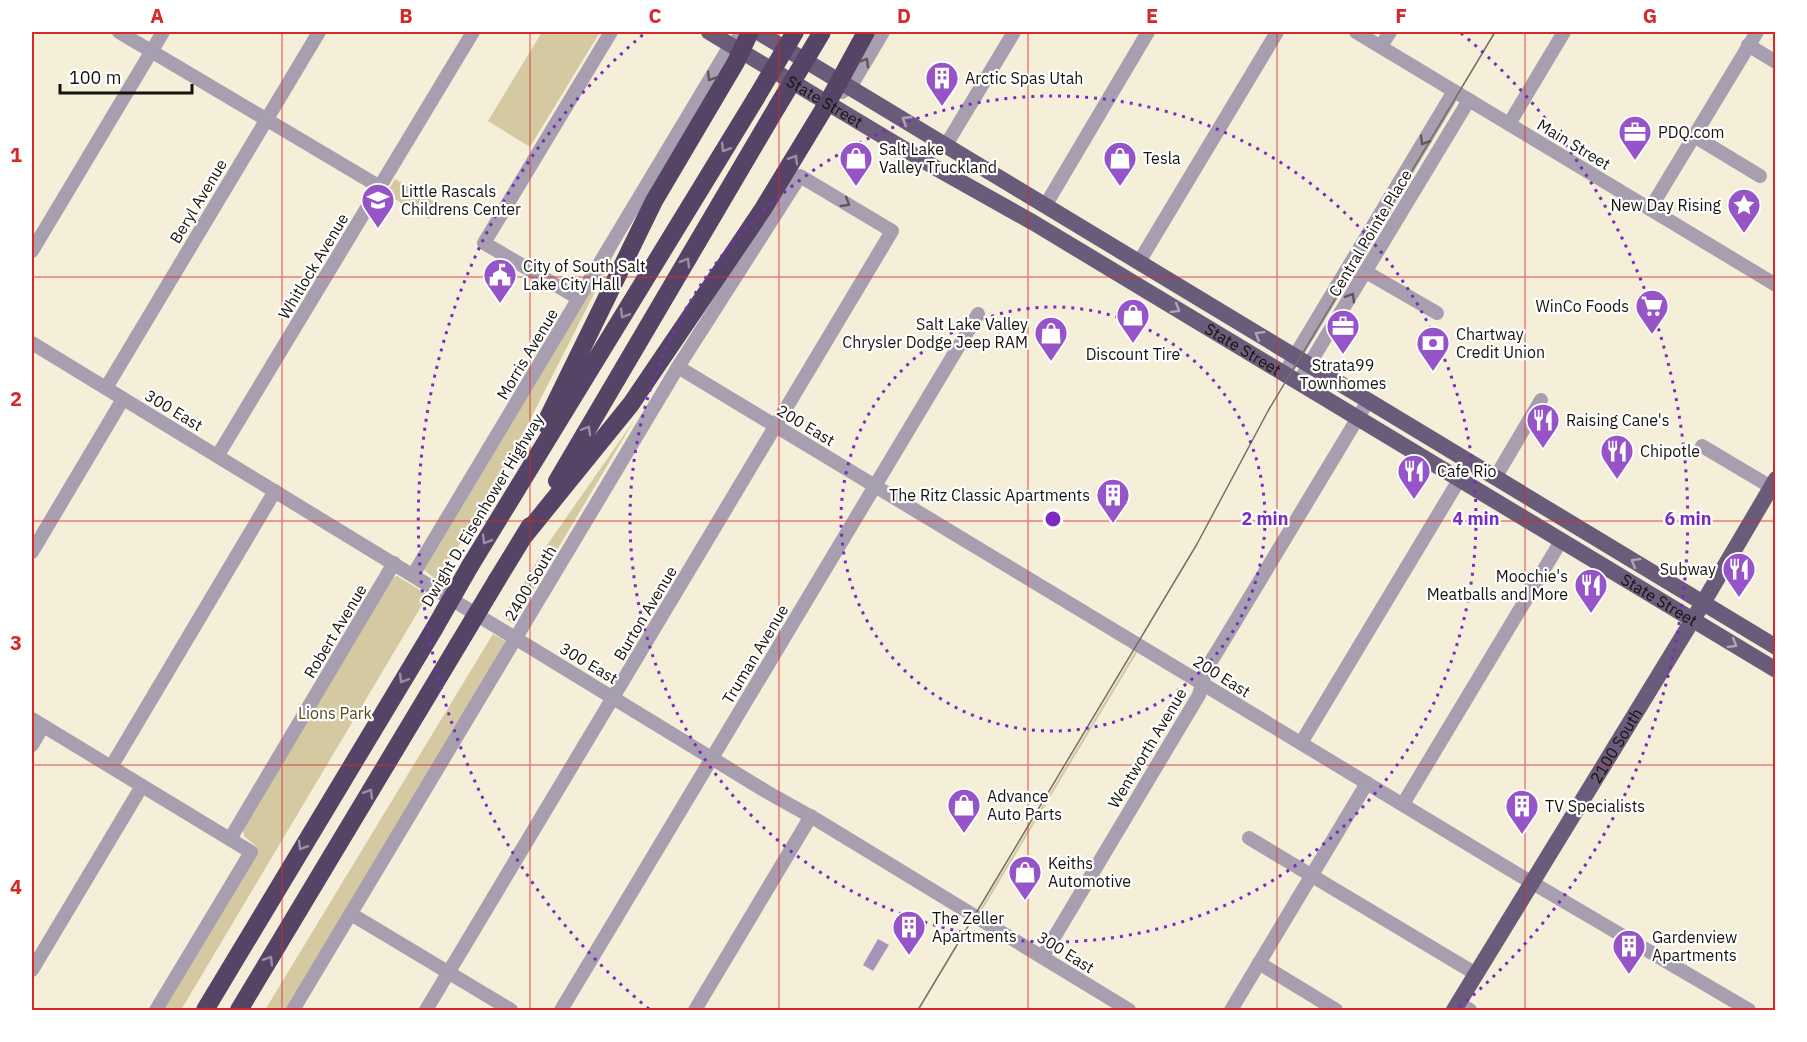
<svg xmlns="http://www.w3.org/2000/svg" width="1807" height="1042" viewBox="0 0 1807 1042" font-family="'IBM Plex Sans',sans-serif">
<style>
.green{fill:#d4c9a0}
.water{fill:#a893ba}
.lines{fill:none;stroke-linecap:round;stroke-linejoin:round}
.minor{stroke:#a79eaf;stroke-width:14}
.major{stroke:#6b5b7a;stroke-width:16}
.highway{stroke:#564466;stroke-width:18}
.tram{stroke:#747163;stroke-width:1.5}
.highway-bridge{stroke:#564466;stroke-width:18}
.oneway{stroke:#5e585d}
.oneway2{stroke:#aea5b6}
.oneway3{stroke:#9a8fa3}
.grid{fill:none;stroke:#d62828;stroke-width:1.5;stroke-opacity:0.55}
.ring{fill:none;stroke:#7b2cbf;stroke-width:3;stroke-dasharray:3 6}
.labels{text-anchor:middle;dominant-baseline:central;stroke-width:4.5;stroke-linejoin:round;paint-order:stroke}
.poi-label{font-size:16px;fill:#15130b;stroke:#fff;text-anchor:start}
.street-label{font-size:16px;fill:#15130b;stroke:#fff}
.park-label{font-size:16px;fill:#574a15;stroke:#fff}
.centre{fill:#7b2cbf;stroke:#fff;stroke-width:3}
.ring-label{font-size:18px;text-anchor:middle;font-weight:bold;fill:#7b2cbf;stroke:#fff;stroke-width:4.5;stroke-linejoin:round;paint-order:stroke}
.neatline{fill:none;stroke:#d62828;stroke-width:2}
.grid-label{font-size:20px;text-anchor:middle;font-weight:bold;fill:#d62828}
</style>
<rect width="100%" height="100%" fill="#f5efd9"/>
<!-- green -->
<g class="green">
<polygon points="542,32 600,32 530,147 488,121"/>
<polygon points="395,179 438,204 429,219 386,194"/>
<polygon points="621,241 513,453 438,581 424,570"/>
<polygon points="635,419 513,624 503,617 545,548"/>
<polygon points="397,576 428,595 181,1010 164,1010 257,855 257,847 244,836 243,829 389,584 394,577"/>
<polygon points="493,634 507,642 286,1010 265,1010"/>
<polygon points="1136,650 1138,651 981,912 979,911"/>
</g>
<!-- water -->
<polygon class="water" points="878,939 889,945 873,971 863,965"/>
<g class="lines">
<!-- minor -->
<g class="minor">
<polyline points="119,32 380,187"/>
<polyline points="1356,32 1776,285"/>
<polyline points="1748,45 1776,62"/>
<polyline points="1381,46 1390,32"/>
<polyline points="842,92 851,86 883,32"/>
<polyline points="1509,124 1564,32"/>
<polyline points="1694,136 1760,176"/>
<polyline points="946,145 1014,32"/>
<polyline points="1045,206 1148,32"/>
<polyline points="1650,209 1757,32"/>
<polyline points="32,251 163,32"/>
<polyline points="1139,262 1277,32"/>
<polyline points="1366,272 1437,313"/>
<polyline points="578,298 484,243 611,32"/>
<polyline points="32,343 767,792 817,820 1129,1010"/>
<polyline points="678,367 1519,875 1749,1010"/>
<polyline points="1284,374 1454,91"/>
<polyline points="1298,383 1469,100"/>
<polyline points="106,388 319,32"/>
<polyline points="1702,446 1771,487"/>
<polyline points="218,455 473,32"/>
<polyline points="1495,478 1541,400"/>
<polyline points="32,552 123,399"/>
<polyline points="413,575 725,54 731,44 739,38"/>
<polyline points="32,719 251,852 156,1010"/>
<polyline points="1301,743 1459,480"/>
<polyline points="32,745 43,726"/>
<polyline points="111,767 275,491"/>
<polyline points="1403,804 1561,541"/>
<polyline points="1249,838 1476,974"/>
<polyline points="230,839 394,563"/>
<polyline points="351,914 511,1010"/>
<polyline points="1043,956 1199,695 1206,669 1218,650 1368,401"/>
<polyline points="1259,963 1336,1010"/>
<polyline points="32,970 142,786"/>
<polyline points="1458,1003 1470,1010"/>
<polyline points="293,1010 678,367 800,176 892,231 426,1010"/>
<polyline points="561,1010 978,314"/>
<polyline points="695,1010 811,816"/>
<polyline points="1231,1010 1367,783"/>
</g>
<!-- major -->
<g class="major">
<path id="s1" d="M709 32 936 168 1034 223 1776 670"/>
<polyline points="758,32 1776,647"/>
<path id="s2" d="M1454 1010 1703 603 1776 479"/>
</g>
<!-- highway -->
<g class="highway">
<polyline points="545,424 654,201 736,62 750,32"/>
<polyline points="557,481 777,107"/>
<polyline points="525,535 631,404 730,258 763,209 828,102 866,32"/>
<polyline points="470,566 756,98"/>
<polyline points="497,580 530,526"/>
<polyline points="205,1010 434,629"/>
<polyline points="239,1010 458,645"/>
</g>
<!-- tram -->
<polyline class="tram" points="918,1010 1197,544 1268,411 1495,32"/>
<!-- highway-bridge -->
<g class="highway-bridge">
<polyline points="756,98 795,32"/>
<polyline points="777,107 822,32"/>
<polyline points="434,629 470,566"/>
<polyline points="458,645 497,580"/>
</g>
</g>
<!-- one-way arrows -->
<defs><path id="oneway-chevron" d="M-2-3.5L2.5 0L-2 3.5" fill="none" stroke-width="1.6" stroke-linecap="round" stroke-linejoin="round" transform="scale(1.5)"/></defs>
<g class="oneway">
<use href="#oneway-chevron" transform="translate(865 62) rotate(-59)"/>
<use href="#oneway-chevron" transform="translate(711 77) rotate(121)"/>
<use href="#oneway-chevron" transform="translate(1424 141) rotate(121)"/>
<use href="#oneway-chevron" transform="translate(846 203) rotate(31)"/>
<use href="#oneway-chevron" transform="translate(1351 297) rotate(-59)"/>
</g>
<g class="oneway2">
<use href="#oneway-chevron" transform="translate(906 120) rotate(-148)"/>
<use href="#oneway-chevron" transform="translate(1176 309) rotate(31)"/>
<use href="#oneway-chevron" transform="translate(1259 335) rotate(-149)"/>
<use href="#oneway-chevron" transform="translate(1635 562) rotate(-150)"/>
<use href="#oneway-chevron" transform="translate(1733 644) rotate(31)"/>
</g>
<g class="oneway3">
<use href="#oneway-chevron" transform="translate(725 148) rotate(121)"/>
<use href="#oneway-chevron" transform="translate(794 159) rotate(-59)"/>
<use href="#oneway-chevron" transform="translate(686 262) rotate(-60)"/>
<use href="#oneway-chevron" transform="translate(624 314) rotate(121)"/>
<use href="#oneway-chevron" transform="translate(587 430) rotate(-60)"/>
<use href="#oneway-chevron" transform="translate(486 540) rotate(121)"/>
<use href="#oneway-chevron" transform="translate(403 679) rotate(121)"/>
<use href="#oneway-chevron" transform="translate(369 793) rotate(-59)"/>
<use href="#oneway-chevron" transform="translate(302 846) rotate(121)"/>
<use href="#oneway-chevron" transform="translate(269 960) rotate(-59)"/>
</g>
<!-- grid -->
<path class="grid" d="M282 32V1010M530 32V1010M779 32V1010M1028 32V1010M1277 32V1010M1525 32V1010M32 277H1776M32 521H1776M32 765H1776"/>
<!-- distance rings -->
<g class="ring">
<circle cx="1053" cy="519" r="212"/>
<circle cx="1053" cy="519" r="423"/>
<path d="M649 1009A635 635 0 0 1 645 33M1461 33A635 635 0 0 1 1457 1009"/>
</g>
<!-- icons -->
<defs>
<symbol id="building-pin" viewBox="-11 -11 22 30"><path d="M0 17L-7.5 6A9.5 9.5 0 1 1 7.5 6Z" fill="#9753c8" stroke="#fff"/><path d="M-4-6H4V6H1V3H-1V6H-4ZM-2.5-4.3h1.7v1.8h-1.7ZM.8-4.3h1.7v1.8H.8ZM-2.5-1h1.7V.8h-1.7ZM.8-1h1.7V.8H.8Z" fill="#fff"/></symbol>
<symbol id="office-pin" viewBox="-11 -11 22 30"><path d="M0 17L-7.5 6A9.5 9.5 0 1 1 7.5 6Z" fill="#9753c8" stroke="#fff"/><path d="M-6-3h4V-5.5h4V-3h4V5H-6ZM-1-4.5V-3h2v-1.5ZM-6 0V1H6V0Z" fill="#fff"/></symbol>
<symbol id="shop-pin" viewBox="-11 -11 22 30"><path d="M0 17L-7.5 6A9.5 9.5 0 1 1 7.5 6Z" fill="#9753c8" stroke="#fff"/><path d="M-5-2.5h2.3a2.7 3.5 0 0 1 5.4 0H5L5.5 6h-11ZM-1.5-2.5h3a1.5 2.3 0 0 0-3 0Z" fill="#fff"/></symbol>
<symbol id="school-pin" viewBox="-11 -11 22 30"><path d="M0 17L-7.5 6A9.5 9.5 0 1 1 7.5 6Z" fill="#9753c8" stroke="#fff"/><path d="M0-5L7-2L0 1L-7-2ZM-4 1L0 2.5L4 1V4Q0 6-4 4Z" fill="#fff"/></symbol>
<symbol id="sight-pin" viewBox="-11 -11 22 30"><path d="M0 17L-7.5 6A9.5 9.5 0 1 1 7.5 6Z" fill="#9753c8" stroke="#fff"/><path d="M0-6L1.8-2.2L6-1.7L2.9 1.2L3.7 5.4L0 3.3L-3.7 5.4L-2.9 1.2L-6-1.7L-1.8-2.2Z" fill="#fff"/></symbol>
<symbol id="civic-pin" viewBox="-11 -11 22 30"><path d="M0 17L-7.5 6A9.5 9.5 0 1 1 7.5 6Z" fill="#9753c8" stroke="#fff"/><path d="M-.6-6.5H3V-4.5H.6V-3L4-1V1h2V6H-6V1h2V-1L-.6-3ZM-1.2 2.5V6h2.4V2.5Z" fill="#fff"/></symbol>
<symbol id="supermarket-pin" viewBox="-11 -11 22 30"><path d="M0 17L-7.5 6A9.5 9.5 0 1 1 7.5 6Z" fill="#9753c8" stroke="#fff"/><path d="M-6-5.5h2.5l.6 2H6L4.5 2H-2.5L-4.4-4H-6ZM-1.5 3.2a1.3 1.3 0 1 0 .1 0ZM3 3.2a1.3 1.3 0 1 0 .1 0Z" fill="#fff"/></symbol>
<symbol id="bank-pin" viewBox="-11 -11 22 30"><path d="M0 17L-7.5 6A9.5 9.5 0 1 1 7.5 6Z" fill="#9753c8" stroke="#fff"/><path d="M-6-4H6V4H-6ZM0-2.3a2.3 2.3 0 1 0 0 4.6a2.3 2.3 0 1 0 0-4.6Z" fill="#fff"/></symbol>
<symbol id="restaurant-pin" viewBox="-11 -11 22 30"><path d="M0 17L-7.5 6A9.5 9.5 0 1 1 7.5 6Z" fill="#9753c8" stroke="#fff"/><path d="M-5-6h1v4h1v-4h1v4h1v-4h1v5L-1.5 .5V6h-2V.5L-5-1ZM5-6V6H3V1.5H1.5Q1.5-4 5-6Z" fill="#fff"/></symbol>
</defs>
<g fill-rule="evenodd">
<use href="#building-pin" x="923" y="59" width="38" height="52"/>
<use href="#office-pin" x="1616" y="113" width="38" height="52"/>
<use href="#shop-pin" x="837" y="139" width="38" height="52"/>
<use href="#shop-pin" x="1101" y="139" width="38" height="52"/>
<use href="#school-pin" x="359" y="181" width="38" height="52"/>
<use href="#sight-pin" x="1725" y="186" width="38" height="52"/>
<use href="#civic-pin" x="481" y="256" width="38" height="52"/>
<use href="#supermarket-pin" x="1633" y="287" width="38" height="52"/>
<use href="#shop-pin" x="1114" y="296" width="38" height="52"/>
<use href="#office-pin" x="1324" y="307" width="38" height="52"/>
<use href="#shop-pin" x="1032" y="314" width="38" height="52"/>
<use href="#bank-pin" x="1414" y="324" width="38" height="52"/>
<use href="#restaurant-pin" x="1524" y="401" width="38" height="52"/>
<use href="#restaurant-pin" x="1598" y="432" width="38" height="52"/>
<use href="#restaurant-pin" x="1395" y="452" width="38" height="52"/>
<use href="#building-pin" x="1094" y="476" width="38" height="52"/>
<use href="#restaurant-pin" x="1720" y="550" width="38" height="52"/>
<use href="#restaurant-pin" x="1572" y="566" width="38" height="52"/>
<use href="#shop-pin" x="945" y="786" width="38" height="52"/>
<use href="#building-pin" x="1503" y="787" width="38" height="52"/>
<use href="#shop-pin" x="1006" y="853" width="38" height="52"/>
<use href="#building-pin" x="890" y="908" width="38" height="52"/>
<use href="#building-pin" x="1610" y="927" width="38" height="52"/>
</g>
<g class="labels">
<!-- poi labels -->
<g class="poi-label">
<text x="965" y="78">Arctic Spas Utah</text>
<text x="1658" y="132">PDQ.com</text>
<text x="879" y="149">Salt Lake<tspan x="879" dy="18">Valley Truckland</tspan></text>
<text x="1143" y="158">Tesla</text>
<text x="401" y="191">Little Rascals<tspan x="401" dy="18">Childrens Center</tspan></text>
<text x="1721" y="205" text-anchor="end">New Day Rising</text>
<text x="523" y="266">City of South Salt<tspan x="523" dy="18">Lake City Hall</tspan></text>
<text x="1629" y="306" text-anchor="end">WinCo Foods</text>
<text x="1028" y="324" text-anchor="end">Salt Lake Valley<tspan x="1028" dy="18">Chrysler Dodge Jeep RAM</tspan></text>
<text x="1456" y="334">Chartway<tspan x="1456" dy="18">Credit Union</tspan></text>
<text x="1133" y="354" text-anchor="middle">Discount Tire</text>
<text x="1343" y="365" text-anchor="middle">Strata99<tspan x="1343" dy="18">Townhomes</tspan></text>
<text x="1566" y="420">Raising Cane's</text>
<text x="1640" y="451">Chipotle</text>
<text x="1437" y="471">Cafe Rio</text>
<text x="1090" y="495" text-anchor="end">The Ritz Classic Apartments</text>
<text x="1716" y="569" text-anchor="end">Subway</text>
<text x="1568" y="576" text-anchor="end">Moochie's<tspan x="1568" dy="18">Meatballs and More</tspan></text>
<text x="987" y="796">Advance<tspan x="987" dy="18">Auto Parts</tspan></text>
<text x="1545" y="806">TV Specialists</text>
<text x="1048" y="863">Keiths<tspan x="1048" dy="18">Automotive</tspan></text>
<text x="932" y="918">The Zeller<tspan x="932" dy="18">Apartments</tspan></text>
<text x="1652" y="937">Gardenview<tspan x="1652" dy="18">Apartments</tspan></text>
</g>
<!-- street labels -->
<g class="street-label">
<text stroke="none"><textPath href="#s1" startOffset="135">State Street</textPath></text>
<text transform="translate(1574 144) rotate(31)">Main Street</text>
<text transform="translate(198 201) rotate(-59)">Beryl Avenue</text>
<text transform="translate(1370 233) rotate(-59)">Central Pointe Place</text>
<text transform="translate(313 266) rotate(-59)">Whitlock Avenue</text>
<text stroke="none"><textPath href="#s1" startOffset="621">State Street</textPath></text>
<text transform="translate(527 354) rotate(-59)">Morris Avenue</text>
<text transform="translate(174 410) rotate(31)">300 East</text>
<text transform="translate(806 425) rotate(31)">200 East</text>
<text transform="translate(482 510) rotate(-59)">Dwight D. Eisenhower Highway</text>
<text transform="translate(530 583) rotate(-59)">2400 South</text>
<text stroke="none"><textPath href="#s1" startOffset="1107">State Street</textPath></text>
<text transform="translate(645 613) rotate(-59)">Burton Avenue</text>
<text transform="translate(335 631) rotate(-59)">Robert Avenue</text>
<text transform="translate(755 654) rotate(-59)">Truman Avenue</text>
<text transform="translate(589 663) rotate(31)">300 East</text>
<text transform="translate(1222 676) rotate(32)">200 East</text>
<text stroke="none"><textPath href="#s2" startOffset="310">2100 South</textPath></text>
<text transform="translate(1147 748) rotate(-59)">Wentworth Avenue</text>
<text transform="translate(1066 952) rotate(32)">300 East</text>
</g>
<!-- park labels -->
<g class="park-label">
<text x="335" y="713">Lions Park</text>
</g>
</g>
<circle cx="1053" cy="519" r="9" class="centre"/>
<g class="ring-label">
<text x="1265" y="525">2 min</text>
<text x="1476" y="525">4 min</text>
<text x="1688" y="525">6 min</text>
</g>
<!-- border -->
<rect width="1807" height="1042" fill="none" stroke="#ffffff" stroke-width="66"/>
<!-- scale -->
<path d="M60 84v9h132v-9" fill="none" stroke="#15130b" stroke-width="3"/>
<text x="69" y="84" font-size="18" fill="#15130b" stroke="#ffffff" stroke-width="4.5" paint-order="stroke">100 m</text>
<rect x="33" y="33" width="1741" height="976" class="neatline"/>
<g class="grid-label">
<text x="157" y="23">A</text>
<text x="406" y="23">B</text>
<text x="655" y="23">C</text>
<text x="904" y="23">D</text>
<text x="1152" y="23">E</text>
<text x="1401" y="23">F</text>
<text x="1650" y="23">G</text>
<text x="16" y="162">1</text>
<text x="16" y="406">2</text>
<text x="16" y="650">3</text>
<text x="16" y="894">4</text>
</g>
</svg>
